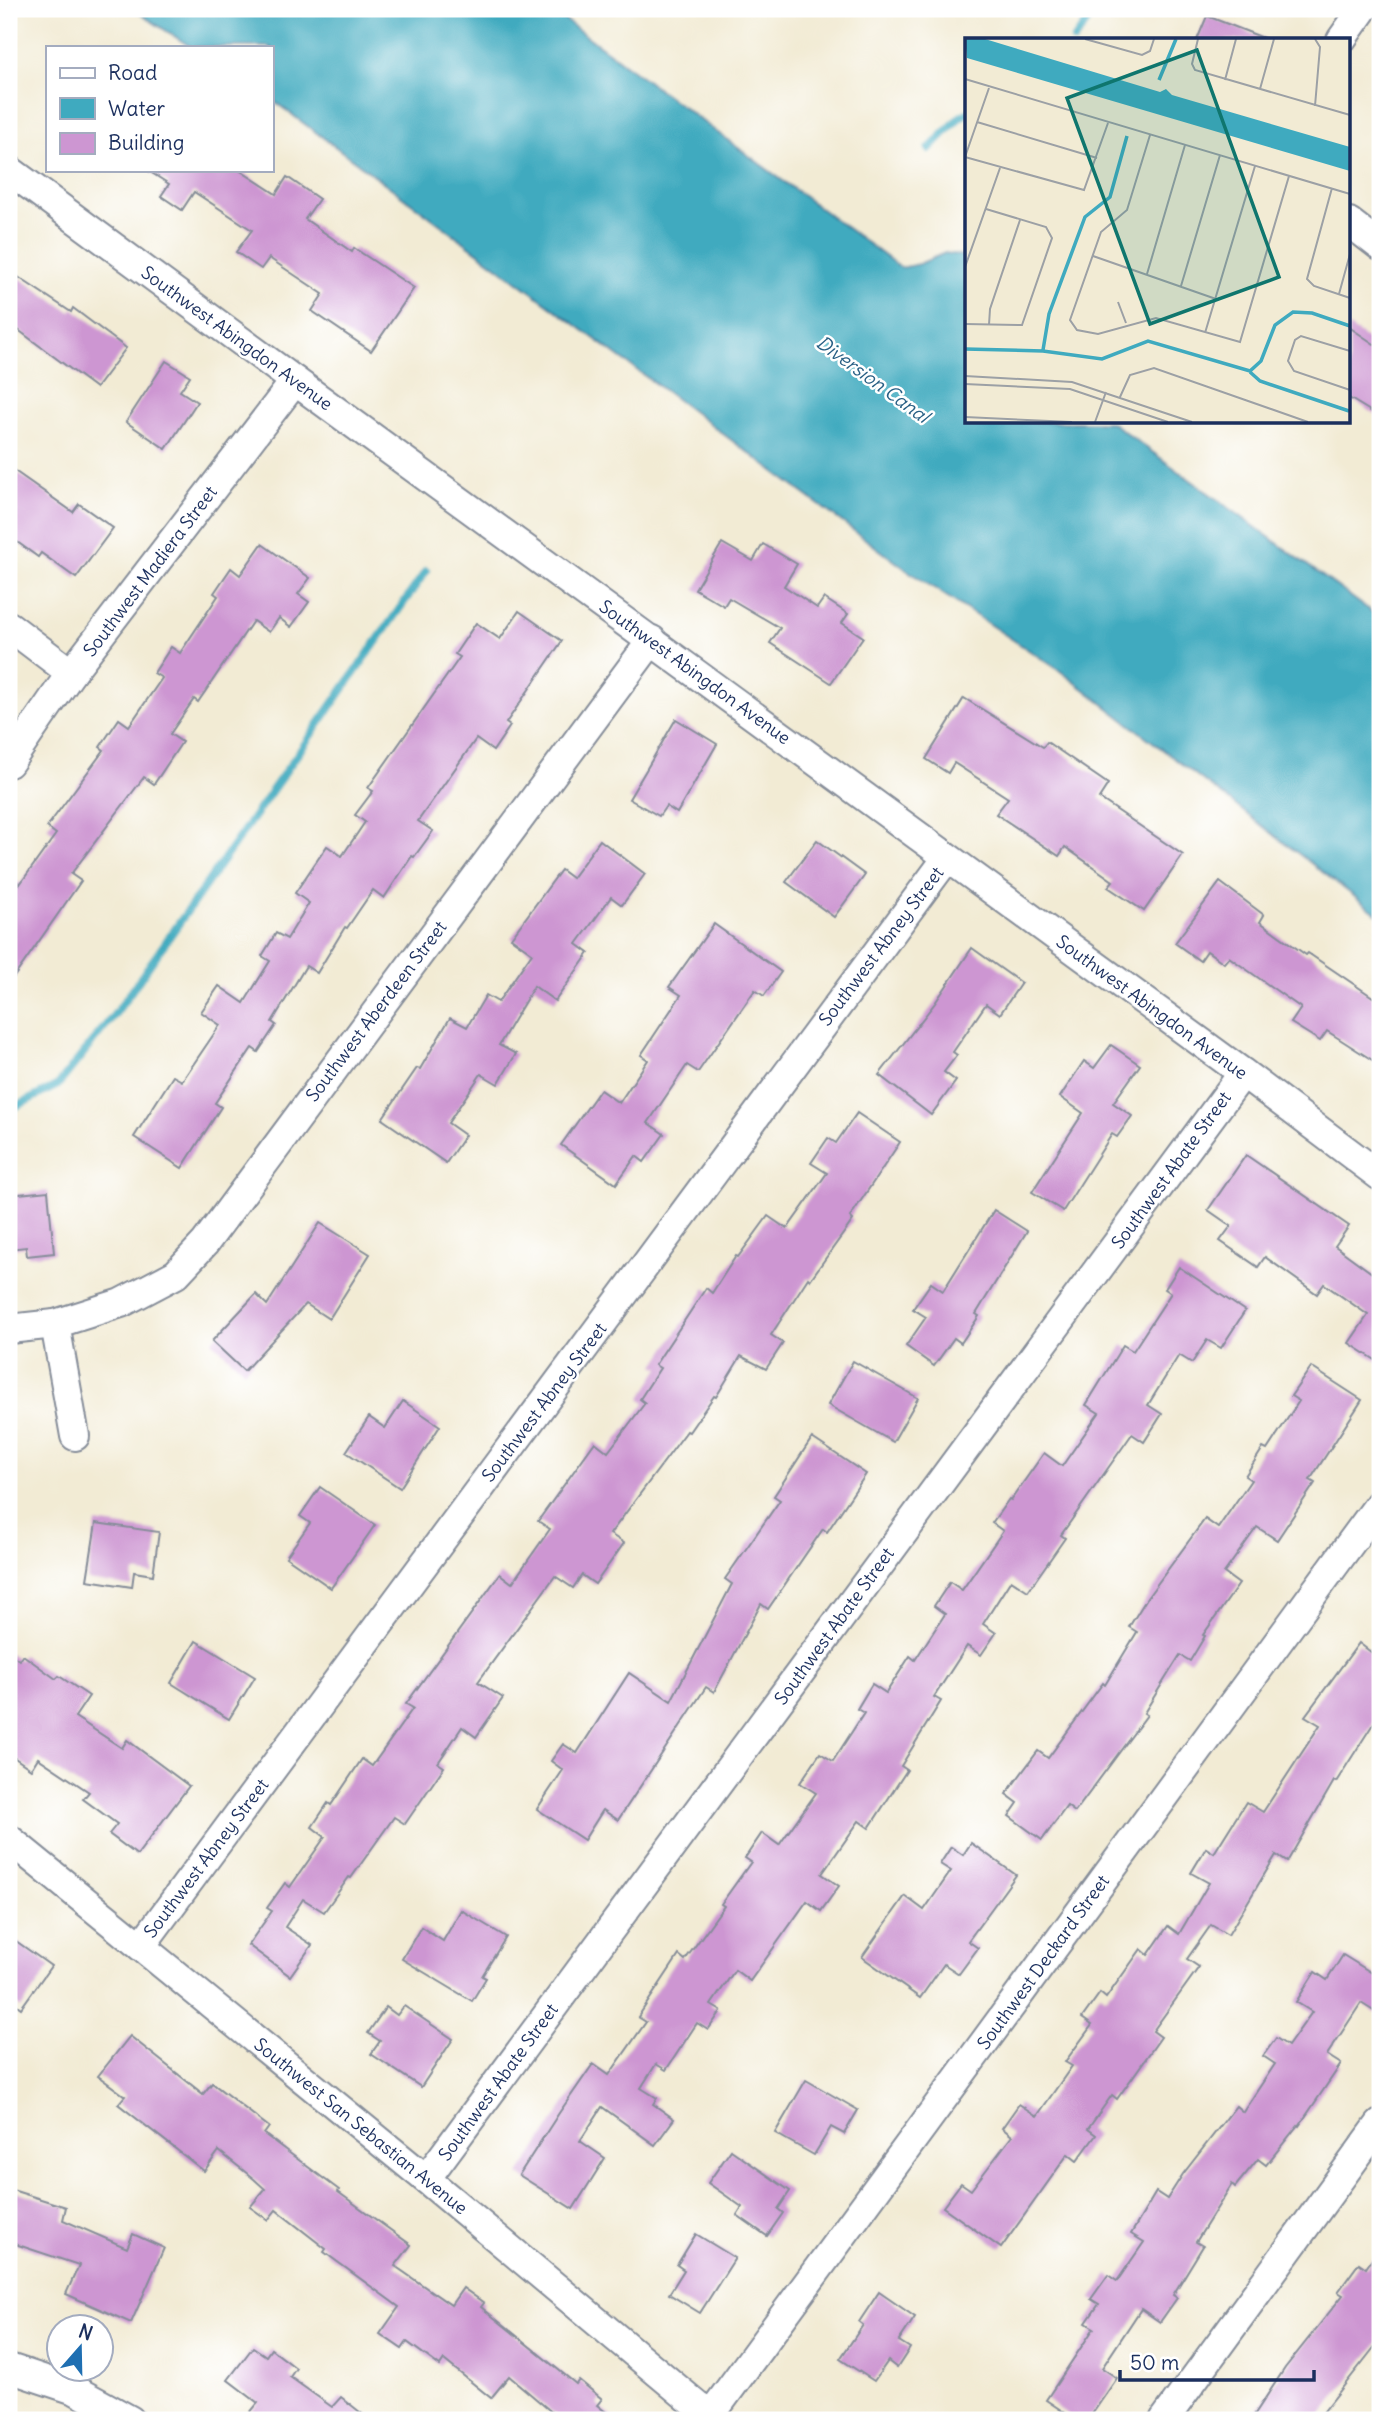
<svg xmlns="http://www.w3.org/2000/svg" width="1389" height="2429" viewBox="0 0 1389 2429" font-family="Delius,sans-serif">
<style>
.water{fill:#3faabf;stroke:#2d6c8e;stroke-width:2}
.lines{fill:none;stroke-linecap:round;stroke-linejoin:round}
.stream{stroke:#3faabf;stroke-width:8}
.building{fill:#cd96d2}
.minor-casing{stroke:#868d99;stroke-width:32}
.minor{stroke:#fff;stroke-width:28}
.labels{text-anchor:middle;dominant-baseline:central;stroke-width:5;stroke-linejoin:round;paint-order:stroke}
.street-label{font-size:18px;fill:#1b2f5e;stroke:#fff}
.water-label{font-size:19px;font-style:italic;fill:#296085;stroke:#fff}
.inset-river{fill:none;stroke:#3faabf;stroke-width:3.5}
.inset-road{fill:none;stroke:#9ca0a5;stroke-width:2}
.view{fill:#0f766e;fill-opacity:0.15;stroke:#0f766e;stroke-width:3.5}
.inset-edge{fill:none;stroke:#1b2f5e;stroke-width:3.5}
</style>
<rect width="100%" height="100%" fill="#fff"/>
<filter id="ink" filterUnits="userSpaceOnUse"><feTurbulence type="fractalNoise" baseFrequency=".0143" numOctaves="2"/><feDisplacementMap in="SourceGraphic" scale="14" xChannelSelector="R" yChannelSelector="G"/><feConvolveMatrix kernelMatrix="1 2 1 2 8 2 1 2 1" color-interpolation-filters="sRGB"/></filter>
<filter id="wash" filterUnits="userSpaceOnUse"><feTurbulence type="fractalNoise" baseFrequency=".00686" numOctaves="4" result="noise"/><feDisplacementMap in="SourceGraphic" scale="28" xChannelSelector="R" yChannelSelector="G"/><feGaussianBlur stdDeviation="1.57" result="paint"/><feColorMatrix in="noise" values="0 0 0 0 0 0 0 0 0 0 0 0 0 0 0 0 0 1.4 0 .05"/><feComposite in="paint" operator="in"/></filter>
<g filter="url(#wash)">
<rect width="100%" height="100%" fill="#f2ebd4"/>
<!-- water -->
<polygon class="water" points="133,9 550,9 901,268 919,264 945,253 964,256 967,259 967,422 1111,422 1380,618 1380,916 1059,670 911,573 271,99 271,47 191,47"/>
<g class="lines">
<!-- stream -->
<g class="stream">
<polyline points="1074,40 1096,9"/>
<polyline points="929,149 960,117 967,113"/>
<polyline points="9,1110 58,1085 118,1010 426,571"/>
</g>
</g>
<g id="blocks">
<!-- building -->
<g class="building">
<polygon points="1207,16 1266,39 1265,40 1197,40"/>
<polygon points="147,170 239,170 276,194 287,177 319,199 305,219 352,252 354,248 414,288 371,351 312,311 323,294 269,258 261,269 236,252 252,230 194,192 182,210 161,196 169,184"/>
<polygon points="9,271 71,312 73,308 126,348 96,388 9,323"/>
<polygon points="1349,327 1380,348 1380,417 1349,398"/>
<polygon points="166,361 190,376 180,391 197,402 166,449 126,422"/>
<polygon points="9,467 73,512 79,504 113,528 76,578 41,553 38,557 9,536"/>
<polygon points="722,543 753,561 763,544 797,564 784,586 817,608 824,598 848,614 842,623 863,637 831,683 770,643 780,628 729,598 724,606 695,589"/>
<polygon points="262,544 310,578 298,594 309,602 291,627 279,618 269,632 253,621 198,702 194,699 170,734 182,742 154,784 144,777 71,874 81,881 9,984 9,876 20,884 56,834 47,827 104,750 100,747 119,719 129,726 162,678 154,673 171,647 180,653 218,596 214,593 231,568 240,575"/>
<polygon points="519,611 562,641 506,723 510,726 493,751 476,739 418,821 433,831 414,857 412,856 384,898 373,890 347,928 345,927 317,973 306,966 272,1022 276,1025 258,1052 252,1048 215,1103 221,1107 182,1168 134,1137 173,1076 182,1081 220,1025 201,1012 219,986 244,1003 270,961 262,956 276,933 287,939 309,903 295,893 327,846 342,856 365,822 355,815 373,791 368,788 460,657 455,654 476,623 500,639"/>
<polygon points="964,698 1043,747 1047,742 1108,784 1099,798 1183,855 1144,911 1108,887 1113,881 1065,847 1059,856 996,814 1008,798 954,763 948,773 926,759"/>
<polygon points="676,719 717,744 677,813 666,806 659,816 629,799"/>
<polygon points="600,840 645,874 622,905 611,897 577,944 589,953 555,1001 534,986 499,1045 516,1054 498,1084 481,1074 448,1123 465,1135 446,1163 382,1119 417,1068 420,1069 450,1018 467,1027 486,995 498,1002 532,953 511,938 561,870 572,878"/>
<polygon points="817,840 865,875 834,917 786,882"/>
<polygon points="1220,882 1264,915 1260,922 1306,955 1308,953 1380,1002 1380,1065 1327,1031 1320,1041 1291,1023 1301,1008 1229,957 1224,963 1207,951 1200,961 1175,943"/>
<polygon points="714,924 781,972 764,996 755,990 698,1072 687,1065 648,1123 664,1134 644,1162 636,1156 616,1184 561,1145 600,1090 619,1103 648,1060 641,1055 681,995 669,987"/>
<polygon points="972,948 1021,983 1000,1014 986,1004 953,1052 957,1055 944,1072 956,1081 931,1115 879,1075 935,1003"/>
<polygon points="1111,1045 1140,1065 1113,1103 1132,1116 1117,1137 1112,1134 1063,1211 1032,1192 1083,1113 1060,1097 1084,1061 1094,1068"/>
<polygon points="857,1113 900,1142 850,1217 853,1220 810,1280 808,1278 771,1335 783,1343 766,1369 741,1356 716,1397 714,1396 689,1432 687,1431 610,1534 624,1543 595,1584 582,1575 573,1588 555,1576 478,1682 503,1698 476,1737 462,1727 438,1763 444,1767 405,1824 394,1817 351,1878 349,1877 324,1912 303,1899 285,1927 312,1945 290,1976 248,1945 272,1911 267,1908 285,1883 290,1887 325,1837 312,1827 328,1803 331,1805 362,1759 372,1766 413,1708 406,1704 500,1574 512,1583 550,1529 538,1521 595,1442 608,1452 645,1403 640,1399 660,1368 655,1365 706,1288 712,1293 736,1256 738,1257 768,1216 787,1229 827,1173 811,1163 828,1138 836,1143"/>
<polygon points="1246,1155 1349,1226 1335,1246 1380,1279 1380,1363 1349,1343 1368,1315 1324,1284 1317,1294 1265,1257 1258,1267 1220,1241 1231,1226 1208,1210"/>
<polygon points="48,1191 54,1253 27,1256 26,1247 9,1249 9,1195"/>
<polygon points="994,1210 1027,1231 976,1314 979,1316 961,1343 954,1338 934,1366 906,1346 926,1317 913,1309 931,1283 943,1291"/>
<polygon points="320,1223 370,1254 329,1319 306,1304 244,1371 212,1341 256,1294 267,1305"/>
<polygon points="1179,1267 1245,1311 1221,1348 1207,1340 1192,1363 1179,1355 1148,1405 1162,1414 1144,1442 1132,1434 1061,1535 1065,1538 1028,1591 1011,1580 983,1624 996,1633 981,1655 967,1646 934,1697 941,1701 901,1766 907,1770 869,1828 859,1821 822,1874 839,1886 821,1911 807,1901 750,1981 735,1970 711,2005 721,2011 708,2030 697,2023 666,2070 656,2064 641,2088 657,2098 653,2104 674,2119 655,2145 602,2107 580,2141 605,2158 573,2209 519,2175 559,2113 593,2064 609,2075 646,2022 638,2017 679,1955 685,1960 724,1906 721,1904 751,1862 745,1858 762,1833 779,1845 816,1793 800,1783 820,1753 833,1761 864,1713 857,1709 872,1684 886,1693 910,1656 915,1660 945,1614 934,1606 950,1582 962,1590 1003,1531 992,1523 1009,1499 1011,1500 1044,1453 1062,1466 1099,1413 1086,1405 1123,1345 1133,1351 1171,1293 1165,1289"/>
<polygon points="853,1361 918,1398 893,1442 828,1405"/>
<polygon points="1311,1367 1362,1400 1310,1480 1315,1483 1277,1540 1257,1527 1224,1573 1239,1584 1203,1635 1205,1636 1190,1661 1180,1655 1144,1713 1147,1715 1075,1812 1067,1806 1042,1840 1009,1816 1018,1803 1006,1794 1038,1751 1048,1758 1103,1683 1105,1685 1137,1632 1129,1627 1147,1598 1205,1519 1218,1528 1251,1480 1245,1476 1263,1448 1267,1450 1299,1401 1291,1396"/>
<polygon points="403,1401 440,1426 400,1488 346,1452 369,1417 385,1428"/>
<polygon points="812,1438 866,1474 827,1532 823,1529 768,1609 761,1604 714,1692 706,1687 618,1820 603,1810 584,1840 537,1809 563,1770 551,1761 563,1744 577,1753 629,1673 671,1701 732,1584 725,1579 780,1500 774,1496"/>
<polygon points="320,1487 375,1525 331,1588 286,1557 310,1523 300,1516"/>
<polygon points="96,1523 159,1532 153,1575 134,1572 132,1587 87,1580"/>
<polygon points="196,1641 255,1677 229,1719 171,1683"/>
<polygon points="1359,1643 1380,1659 1380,1713 1336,1782 1334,1781 1287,1862 1276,1855 1228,1935 1211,1925 1187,1959 1199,1967 1153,2031 1161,2037 1117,2099 1112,2095 1088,2129 1096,2135 1077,2161 1068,2154 1001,2248 943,2207 961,2183 971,2190 1012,2136 1002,2128 1019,2104 1037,2116 1072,2066 1065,2062 1092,2025 1082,2018 1100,1993 1106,1998 1141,1949 1148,1955 1168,1926 1179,1934 1209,1883 1191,1873 1206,1848 1214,1853 1246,1802 1263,1812 1320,1725 1305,1716"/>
<polygon points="9,1653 19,1660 23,1655 56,1679 59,1676 89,1696 75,1717 122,1748 127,1740 189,1786 137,1855 109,1834 117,1824 83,1799 89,1792 38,1758 31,1769 9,1754"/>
<polygon points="971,1843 1016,1875 968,1941 978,1948 959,1974 944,1964 920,1998 862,1957 905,1896 924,1910 951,1871 940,1864 951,1847 963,1855"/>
<polygon points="461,1910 506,1937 482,1976 486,1978 472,2001 402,1959 421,1927 443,1941"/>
<polygon points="9,1936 51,1966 21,2008 9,1999"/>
<polygon points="1343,1955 1380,1978 1380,2015 1361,2003 1327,2055 1341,2064 1299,2126 1298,2125 1266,2165 1258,2159 1235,2187 1232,2184 1196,2242 1203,2246 1173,2295 1177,2298 1160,2322 1141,2309 1102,2368 1117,2378 1088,2420 1076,2420 1046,2400 1094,2328 1086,2323 1099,2304 1091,2299 1108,2275 1117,2281 1144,2242 1131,2234 1156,2192 1167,2199 1183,2174 1236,2106 1243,2112 1275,2064 1263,2056 1276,2038 1288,2046 1312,2012 1296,2002 1315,1972 1327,1980"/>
<polygon points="404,2006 453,2039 421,2087 371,2054 380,2041 368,2033 386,2007 397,2015"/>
<polygon points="130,2036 203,2094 212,2083 269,2127 264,2134 339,2190 338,2192 411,2245 395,2266 451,2305 463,2288 484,2303 481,2307 576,2384 579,2380 602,2399 597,2405 616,2420 561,2420 509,2376 491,2398 444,2360 440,2366 407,2342 402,2349 380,2334 399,2307 324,2252 326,2249 276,2210 268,2220 250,2207 265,2189 254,2179 219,2151 204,2171 118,2104 125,2096 98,2076"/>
<polygon points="806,2080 858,2110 844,2134 831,2127 814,2155 775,2133"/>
<polygon points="731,2150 790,2191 778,2209 783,2213 767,2236 737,2215 742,2207 708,2183"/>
<polygon points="9,2189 66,2207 63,2220 127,2248 133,2234 164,2248 131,2323 66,2294 79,2265 9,2242"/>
<polygon points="696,2234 735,2258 700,2313 669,2294 684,2270 677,2265"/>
<polygon points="1380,2248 1380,2340 1317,2420 1251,2420 1285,2368 1343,2295 1338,2292 1359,2263 1366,2268"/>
<polygon points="879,2292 915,2317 899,2341 910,2348 897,2368 888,2361 874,2381 840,2359 863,2325 859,2322"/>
<polygon points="253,2347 266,2356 271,2349 296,2368 290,2377 332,2407 341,2397 370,2420 244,2420 258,2403 228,2380"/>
</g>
</g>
</g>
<g filter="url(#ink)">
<use href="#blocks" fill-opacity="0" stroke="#868d99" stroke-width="2"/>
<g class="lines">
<defs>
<g id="minor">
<polyline points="1341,40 1363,9"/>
<polyline points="9,170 295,381 1243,1073 1380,1176"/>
<polyline points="1349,222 1380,246"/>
<polyline points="9,626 71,673"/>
<polyline points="9,763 71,673 295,381"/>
<polyline points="55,1324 75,1436"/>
<polyline points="9,1329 55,1324 121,1303 176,1274 205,1243 652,640"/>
<polyline points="9,1839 426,2179 710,2416"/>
<polyline points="141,1946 947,858"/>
<polyline points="426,2179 1243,1073"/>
<polyline points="9,2368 75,2390 130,2420"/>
<polyline points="707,2420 1380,1503"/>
<polyline points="1164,2420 1380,2124"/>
</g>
</defs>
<!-- minor casing -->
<use href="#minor" class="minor-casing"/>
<!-- minor -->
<use href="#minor" class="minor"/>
</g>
</g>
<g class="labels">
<!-- street labels -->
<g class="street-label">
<text transform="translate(237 338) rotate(36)">Southwest Abingdon Avenue</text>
<text transform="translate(150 571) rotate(-53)">Southwest Madiera Street</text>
<text transform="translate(695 672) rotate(36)">Southwest Abingdon Avenue</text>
<text transform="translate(881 946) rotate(-53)">Southwest Abney Street</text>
<text transform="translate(1152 1007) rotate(36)">Southwest Abingdon Avenue</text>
<text transform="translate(376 1011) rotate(-53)">Southwest Aberdeen Street</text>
<text transform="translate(1171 1170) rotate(-54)">Southwest Abate Street</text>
<text transform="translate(544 1402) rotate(-53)">Southwest Abney Street</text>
<text transform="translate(834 1626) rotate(-54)">Southwest Abate Street</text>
<text transform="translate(206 1858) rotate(-53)">Southwest Abney Street</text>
<text transform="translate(1043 1962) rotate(-54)">Southwest Deckard Street</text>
<text transform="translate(498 2082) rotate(-54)">Southwest Abate Street</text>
<text transform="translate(361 2126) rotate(39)">Southwest San Sebastian Avenue</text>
</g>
<!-- water labels -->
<g class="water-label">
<text transform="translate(873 379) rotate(36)">Diversion Canal</text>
</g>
</g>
<!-- overview -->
<g transform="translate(965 38)">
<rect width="385" height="385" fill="#f2ebd4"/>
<path d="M0 1H20L195 54 201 51 207 57 385 109V133L2 20Z" fill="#3faabf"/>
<path class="inset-river" d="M194 42 211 1M0 311 78 313 137 321 183 303 285 333 296 323 310 287 328 274 347 275 385 288M78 312 84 276 120 179 145 159 162 98M285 334 295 343 384 373"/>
<path class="inset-road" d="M120 1 177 17 185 13 189 1M233 1 227 26 230 32 385 77M0 41 385 156M260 42 271 1M295 51 309 1M350 68 355 9 350 1M12 84 132 120M185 97 162 172 136 194 105 282 112 292 133 296 191 280 275 304 324 138M0 119 119 152 143 85M0 119 24 50M367 150 342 241 349 248 385 260M128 218 251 261M0 229 35 130M182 236 220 107M216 248 255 117M374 256 385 216M153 264 161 285M0 286 57 287 87 200 81 189 21 171M24 287 25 271 55 182M240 295 290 128M385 313 336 298 330 302 323 323 329 333 385 352M0 338 107 344 227 384M0 346 105 351 203 384M155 359 165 337 189 330 343 384M0 379 107 384M130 384 141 354"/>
<path class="view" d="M232 12 314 239 185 286 102 60Z"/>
<rect width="385" height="385" class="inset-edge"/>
</g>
<!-- margin -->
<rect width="1389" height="2429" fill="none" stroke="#fff" stroke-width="35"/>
<!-- legend -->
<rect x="46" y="46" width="228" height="126" fill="#ffffff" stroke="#a4acbf" stroke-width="2"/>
<rect x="60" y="68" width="35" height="10" fill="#ffffff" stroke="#a4acbf" stroke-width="2"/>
<text x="108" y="80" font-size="21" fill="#1b2f5e">Road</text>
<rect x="60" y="98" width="35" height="21" fill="#3faabf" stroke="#a4acbf" stroke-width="2"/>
<text x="108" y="116" font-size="21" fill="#1b2f5e">Water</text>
<rect x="60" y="133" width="35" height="21" fill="#cd96d2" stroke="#a4acbf" stroke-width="2"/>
<text x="108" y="150" font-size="21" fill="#1b2f5e">Building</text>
<!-- north arrow -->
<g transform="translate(80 2348) rotate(20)"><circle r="33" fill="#ffffff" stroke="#a4acbf" stroke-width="2"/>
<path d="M0-5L12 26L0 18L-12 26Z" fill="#1f6fb2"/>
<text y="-10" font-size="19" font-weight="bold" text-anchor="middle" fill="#1b2f5e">N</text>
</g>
<!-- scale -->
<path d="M1120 2370v10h194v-10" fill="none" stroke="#1b2f5e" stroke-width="3.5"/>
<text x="1130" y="2370" font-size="21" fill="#1b2f5e" stroke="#ffffff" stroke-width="5" paint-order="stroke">50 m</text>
</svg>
